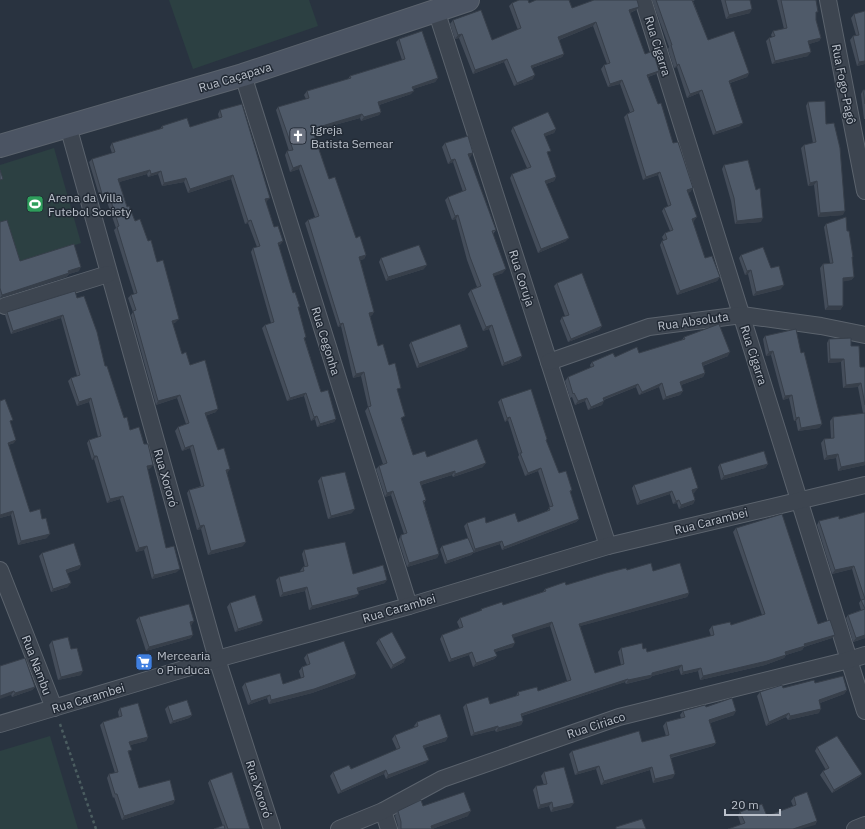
<svg xmlns="http://www.w3.org/2000/svg" width="865" height="829" viewBox="0 0 865 829" font-family="'IBM Plex Sans',sans-serif">
<style>
.pitch{fill:#2c4042}
.lines{fill:none;stroke-linecap:round;stroke-linejoin:round}
.street-casing{stroke:#5b636d;stroke-width:18}
.secondary-casing{stroke:#5b636d;stroke-width:24}
.path{stroke:#4b5d60;stroke-width:2.5;stroke-dasharray:3 3;stroke-linecap:butt}
.street{stroke:#3d4550;stroke-width:16}
.secondary{stroke:#4b5463;stroke-width:22}
.wall{fill:#444d5a}
.shaded-wall{fill:#373f4a}
.building{fill:#4f5a69;stroke:#373f4a}
.labels{text-anchor:middle;dominant-baseline:central;stroke-width:3;stroke-linejoin:round;paint-order:stroke}
.street-label{font-size:12px;fill:#bac0ca;stroke:#222a35}
.poi-label{font-size:12px;fill:#bac0ca;stroke:#222a35;text-anchor:start}
</style>
<rect width="100%" height="100%" fill="#293340"/>
<!-- pitch -->
<g class="pitch">
<polygon points="169,0 309,0 318,26 193,69"/>
<polygon points="54,148 81,243 0,270 0,165"/>
<polygon points="50,736 78,829 0,829 0,751"/>
</g>
<g class="lines">
<defs>
<g id="street">
<polyline points="643,0 865,711"/>
<polyline points="828,0 865,191"/>
<polyline points="436,10 608,546"/>
<polyline points="243,75 409,606"/>
<polyline points="68,126 217,659 272,829"/>
<polyline points="5,306 108,274"/>
<polyline points="549,362 649,327 742,315 821,326 865,335"/>
<polyline points="0,570 54,708"/>
<polyline points="0,724 217,659 409,606 608,546 865,485"/>
<polyline points="383,811 389,829"/>
<polyline points="339,829 383,811 442,779 619,717 849,660 865,655"/>
<polyline points="855,829 865,825"/>
</g>
<polyline id="secondary" points="0,146 243,75 468,0"/>
</defs>
<!-- street casing -->
<use href="#street" class="street-casing"/>
<!-- secondary casing -->
<use href="#secondary" class="secondary-casing"/>
<!-- path -->
<polyline class="path" points="60,724 96,829"/>
<!-- street -->
<use href="#street" class="street"/>
<!-- secondary -->
<use href="#secondary" class="secondary"/>
</g>
<!-- wall -->
<g class="wall">
<polygon points="652,0 695,0 693,1 708,40 749,73 747,77 730,83 740,126 713,135 699,93 687,98 677,67 674,68 668,49 669,47"/>
<polygon points="721,0 750,0 750,13 726,19"/>
<polygon points="777,0 816,0 816,20 821,38 819,41 809,44 808,56 772,64 766,41 769,38 772,37 771,35 773,31 784,29"/>
<polygon points="512,3 529,3 572,8 636,10 630,13 645,54 659,71 656,74 648,77 658,104 673,143 693,188 690,192 687,193 694,221 693,222 705,258 720,277 717,281 677,295 660,245 662,241 664,241 662,237 665,233 670,231 662,211 664,208 668,206 658,175 643,180 624,117 627,114 630,112 620,84 608,87 601,69 604,65 607,64 593,26 559,40 564,54 562,57 532,68 533,79 514,86 504,62 473,74 459,38 455,39 450,24 453,20 492,40 518,30 509,6"/>
<polygon points="865,11 865,64 857,66 850,40 853,36 856,35 851,18 854,14"/>
<polygon points="399,39 438,78 435,82 413,89 411,94 379,105 381,112 379,115 361,121 360,118 313,131 329,179 356,238 366,255 364,259 360,260 374,312 372,315 370,316 378,346 389,365 398,392 402,420 413,455 483,467 453,477 452,475 421,485 426,500 424,503 439,554 437,558 407,567 399,542 399,539 401,535 404,534 391,495 385,497 376,469 379,466 383,464 365,411 368,407 361,376 353,378 341,326 338,327 305,223 308,220 315,217 299,169 290,172 285,155 287,151 289,151 276,110 278,107 306,99 304,95 307,91 348,79 350,76 402,60 396,42"/>
<polygon points="863,90 865,90 865,119 864,119 861,94"/>
<polygon points="808,102 826,124 843,215 818,217 814,185 808,186 801,148 804,145 813,143 806,106"/>
<polygon points="220,110 267,201 266,202 274,227 281,244 278,245 298,309 305,340 321,392 336,419 334,422 317,427 315,419 311,421 304,396 287,401 262,328 265,325 271,323 251,252 253,248 257,247 248,223 245,224 231,179 188,193 184,182 162,186 158,174 148,177 147,174 119,182 127,207 148,241 157,262 176,322 172,324 182,354 190,365 216,412 205,416 218,450 228,472 227,473 243,546 208,555 201,529 197,530 187,493 189,490 201,486 190,448 182,451 175,431 178,427 186,424 177,398 156,405 131,315 133,312 128,298 131,295 134,294 114,230 116,228 105,196 100,198 89,162 92,159 112,153 110,147 112,143 160,129 162,126 190,127 219,118 218,114"/>
<polygon points="513,127 556,129 554,133 545,136 548,154 547,155 556,177 554,181 546,184 566,241 538,253 510,178 512,174 527,168 511,131"/>
<polygon points="445,143 471,156 469,157 496,230 493,234 503,273 493,276 522,356 519,360 502,366 489,329 483,331 468,294 471,290 477,287 467,260 456,219 452,220 445,200 448,197 463,192 453,162 448,164 442,147"/>
<polygon points="724,165 761,222 735,224 731,201 722,169"/>
<polygon points="0,222 20,261 79,271 69,274 66,277 0,298"/>
<polygon points="826,224 847,231 852,259 854,277 851,280 843,281 843,306 840,310 825,310 820,268 823,264 830,263 824,227"/>
<polygon points="741,255 771,268 781,289 753,296 748,274 745,275 739,258"/>
<polygon points="381,258 424,269 386,281 379,262"/>
<polygon points="557,283 602,326 599,330 568,342 560,321 562,317 565,316 554,286"/>
<polygon points="77,298 105,366 124,418 151,468 147,469 166,548 177,572 152,579 144,550 136,552 120,499 107,503 94,459 92,460 87,443 89,440 98,437 89,402 77,406 68,381 71,378 77,376 61,318 11,334 5,315 7,312"/>
<polygon points="765,336 801,353 822,424 819,428 798,431 796,421 794,421 789,398 783,400 771,355 766,356 763,339"/>
<polygon points="684,337 728,356 703,366 705,373 703,377 681,385 683,391 680,395 663,400 659,387 639,395 636,387 604,400 602,405 588,410 585,401 575,405 572,397 570,398 565,381 568,377 591,368 590,365 592,362 615,357 639,353 682,340"/>
<polygon points="829,339 851,346 860,367 865,367 865,465 838,471 836,458 824,460 821,443 824,439 831,438 830,421 833,417 863,413 858,387 843,388 841,362 828,363 827,343"/>
<polygon points="411,342 465,350 417,368 409,345"/>
<polygon points="501,399 547,439 546,441 559,473 572,490 570,493 579,519 576,522 502,550 500,544 473,553 471,555 445,564 440,549 442,546 468,538 464,526 467,523 518,522 547,511 550,507 538,471 525,476 518,457 519,455 508,420 505,422 498,402"/>
<polygon points="0,401 11,424 14,443 8,445 30,512 47,538 18,545 11,515 0,518"/>
<polygon points="720,464 768,464 765,468 721,480 718,467"/>
<polygon points="321,477 352,513 328,519 318,481"/>
<polygon points="634,485 695,492 693,493 695,500 693,504 679,509 677,503 673,504 670,494 637,505 632,488"/>
<polygon points="865,512 865,638 853,642 846,618 848,615 861,610 859,603 861,600 852,569 832,574 817,525 819,521 839,519"/>
<polygon points="736,528 818,624 835,635 832,638 804,647 802,650 786,655 784,658 765,665 700,680 698,671 681,675 679,669 652,676 650,678 626,684 625,682 522,716 523,721 521,725 496,732 495,730 471,736 463,707 466,704 490,704 516,696 518,692 538,691 567,681 550,626 513,637 513,647 495,652 497,656 494,659 473,667 469,655 449,662 440,639 442,635 460,629 457,622 460,618 480,611 481,609 503,605 543,592 545,589 566,585 627,570 653,571 689,593 687,597 580,626 595,673 621,665 618,652 621,648 643,649 647,652 711,636 709,630 712,626 731,625 762,615 733,532"/>
<polygon points="304,550 353,574 385,583 358,591 356,597 309,610 305,591 280,597 276,580 279,577 301,572 300,571 303,567 305,567 302,554"/>
<polygon points="42,553 81,565 79,569 67,573 68,587 51,592 39,556"/>
<polygon points="230,603 261,624 235,632 227,607"/>
<polygon points="139,617 192,624 191,625 191,638 146,651 136,620"/>
<polygon points="379,639 404,662 391,669 376,643"/>
<polygon points="52,641 71,649 81,675 58,680 49,645"/>
<polygon points="307,654 356,674 354,678 312,693 269,704 267,698 248,705 242,687 245,683 283,684 301,678 299,671 302,667 307,665 304,658"/>
<polygon points="0,666 35,687 32,690 12,697"/>
<polygon points="815,683 847,690 844,694 820,703 819,713 788,720 786,717 766,726 757,696 760,692 783,688"/>
<polygon points="168,706 192,715 189,718 170,724 165,709"/>
<polygon points="706,707 734,715 710,723 716,743 713,746 671,758 673,778 653,783 650,770 601,785 596,769 575,775 569,754 572,751 642,742 666,736 663,726 666,722 681,718 680,715 683,711"/>
<polygon points="120,708 148,737 146,741 130,745 129,754 139,788 175,800 173,804 122,820 114,797 113,798 107,778 109,774 115,773 100,725 103,722 119,717 118,712"/>
<polygon points="417,722 446,741 424,748 426,763 386,779 384,774 338,794 330,776 333,772 351,769 397,750 392,739 395,735 415,727 414,726"/>
<polygon points="817,747 862,774 859,777 832,793 820,775 823,771 826,770 815,751"/>
<polygon points="544,772 571,807 551,812 549,806 538,809 533,790 536,786 544,785 541,776"/>
<polygon points="210,780 250,829 214,829 223,826 208,783"/>
<polygon points="794,797 817,821 815,825 741,825 738,816 740,812 767,816 793,806 791,801"/>
<polygon points="423,806 468,816 432,829 398,829 398,826 395,816 398,811"/>
</g>
<!-- shaded-wall -->
<g class="shaded-wall">
<polygon points="639,7 636,10 627,14 629,10"/>
<polygon points="752,9 750,13 726,19 729,15"/>
<polygon points="596,22 593,26 556,41 558,37"/>
<polygon points="462,34 459,38 455,39 458,35"/>
<polygon points="821,38 819,41 806,45 808,41"/>
<polygon points="811,52 808,56 772,64 775,61"/>
<polygon points="564,54 562,57 529,69 531,66"/>
<polygon points="507,59 504,62 473,74 475,70"/>
<polygon points="865,61 865,64 857,66 859,62"/>
<polygon points="679,64 677,67 674,68 677,65"/>
<polygon points="659,71 656,74 644,78 647,75"/>
<polygon points="749,73 747,77 726,84 729,81"/>
<polygon points="535,75 533,79 514,86 517,83"/>
<polygon points="438,78 435,82 410,90 412,87"/>
<polygon points="622,80 620,84 608,87 610,84"/>
<polygon points="702,90 699,93 687,98 690,94"/>
<polygon points="414,91 411,94 376,106 378,102"/>
<polygon points="381,112 379,115 361,121 364,117"/>
<polygon points="362,114 360,118 309,132 312,129"/>
<polygon points="743,123 740,126 713,135 716,132"/>
<polygon points="556,129 554,133 541,138 544,134"/>
<polygon points="473,153 471,156 466,158 468,154"/>
<polygon points="455,159 453,162 448,164 451,160"/>
<polygon points="301,165 299,169 290,172 293,168"/>
<polygon points="150,170 147,174 116,183 118,179"/>
<polygon points="161,171 158,174 148,177 151,174"/>
<polygon points="660,172 658,175 643,180 646,177"/>
<polygon points="233,175 231,179 188,193 190,189"/>
<polygon points="556,177 554,181 543,185 545,181"/>
<polygon points="186,178 184,182 162,186 164,183"/>
<polygon points="817,181 814,185 808,186 810,183"/>
<polygon points="693,188 690,192 684,194 687,190"/>
<polygon points="108,192 105,196 100,198 102,194"/>
<polygon points="270,198 267,201 263,203 265,199"/>
<polygon points="845,211 843,215 818,217 820,213"/>
<polygon points="458,215 456,219 452,220 455,216"/>
<polygon points="697,217 694,221 689,223 692,219"/>
<polygon points="763,218 761,222 735,224 737,221"/>
<polygon points="251,220 248,223 245,224 248,221"/>
<polygon points="569,238 566,241 538,253 541,249"/>
<polygon points="283,241 281,244 275,246 278,243"/>
<polygon points="366,255 364,259 357,261 359,257"/>
<polygon points="427,265 424,269 386,281 388,277"/>
<polygon points="81,267 79,271 69,274 66,277 0,298 2,295"/>
<polygon points="506,269 503,273 490,278 493,274"/>
<polygon points="751,270 748,274 745,275 747,271"/>
<polygon points="720,277 717,281 677,295 680,291"/>
<polygon points="854,277 851,280 841,282 843,278"/>
<polygon points="784,285 781,289 753,296 756,292"/>
<polygon points="828,306 843,306 840,310 825,310"/>
<polygon points="374,312 372,315 367,317 369,313"/>
<polygon points="63,315 61,318 11,334 13,331"/>
<polygon points="179,319 176,322 169,325 172,321"/>
<polygon points="343,323 341,326 338,327 340,324"/>
<polygon points="492,325 489,329 483,331 486,327"/>
<polygon points="602,326 599,330 568,342 571,339"/>
<polygon points="468,347 465,350 417,368 419,364"/>
<polygon points="773,351 771,355 766,356 769,352"/>
<polygon points="730,352 728,356 699,367 702,363"/>
<polygon points="522,356 519,360 502,366 504,363"/>
<polygon points="830,359 844,359 841,362 828,363"/>
<polygon points="364,372 361,376 353,378 356,374"/>
<polygon points="705,373 703,377 678,386 680,382"/>
<polygon points="662,383 659,387 639,395 642,392"/>
<polygon points="861,383 858,387 843,388 846,385"/>
<polygon points="638,384 636,387 600,401 603,398"/>
<polygon points="683,391 680,395 663,400 666,397"/>
<polygon points="306,393 304,396 287,401 290,398"/>
<polygon points="180,395 177,398 156,405 158,401"/>
<polygon points="792,395 789,398 783,400 785,396"/>
<polygon points="91,398 89,402 77,406 79,402"/>
<polygon points="587,398 585,401 575,405 578,401"/>
<polygon points="604,401 602,405 588,410 591,407"/>
<polygon points="218,409 216,412 202,417 205,413"/>
<polygon points="317,416 315,419 311,421 314,417"/>
<polygon points="510,417 508,420 505,422 507,418"/>
<polygon points="799,417 796,421 794,421 796,418"/>
<polygon points="336,419 334,422 317,427 320,424"/>
<polygon points="822,424 819,428 798,431 801,428"/>
<polygon points="16,440 14,443 5,446 8,443"/>
<polygon points="193,445 190,448 182,451 185,448"/>
<polygon points="838,454 836,458 824,460 827,456"/>
<polygon points="94,456 97,456 94,459 92,460"/>
<polygon points="865,462 865,465 838,471 841,467"/>
<polygon points="486,463 483,467 453,477 455,474"/>
<polygon points="768,464 765,468 721,480 724,476"/>
<polygon points="153,465 151,468 144,470 147,466"/>
<polygon points="541,468 538,471 525,476 528,473"/>
<polygon points="230,469 228,472 224,474 226,470"/>
<polygon points="455,471 452,475 417,486 420,482"/>
<polygon points="698,488 695,492 689,494 692,490"/>
<polygon points="393,491 391,495 385,497 387,493"/>
<polygon points="672,491 670,494 637,505 640,501"/>
<polygon points="123,496 120,499 107,503 110,499"/>
<polygon points="679,500 677,503 673,504 676,501"/>
<polygon points="695,500 693,504 679,509 681,505"/>
<polygon points="355,509 352,513 328,519 331,516"/>
<polygon points="13,511 11,515 0,518 0,515"/>
<polygon points="579,519 576,522 502,550 504,547"/>
<polygon points="204,525 201,529 197,530 200,526"/>
<polygon points="50,534 47,538 18,545 21,541"/>
<polygon points="502,541 500,544 473,553 471,555 445,564 447,561 474,552 475,549"/>
<polygon points="246,542 243,546 208,555 211,551"/>
<polygon points="147,546 144,550 136,552 139,548"/>
<polygon points="439,554 437,558 407,567 409,563"/>
<polygon points="81,565 79,569 64,574 66,570"/>
<polygon points="854,566 852,569 832,574 835,570"/>
<polygon points="180,569 177,572 152,579 154,575"/>
<polygon points="387,580 385,583 355,592 357,588"/>
<polygon points="71,583 68,587 51,592 53,589"/>
<polygon points="307,587 305,591 280,597 283,593"/>
<polygon points="689,593 687,597 577,627 579,624"/>
<polygon points="359,594 356,597 309,610 312,606"/>
<polygon points="194,621 192,624 188,626 190,622"/>
<polygon points="263,621 261,624 235,632 238,629"/>
<polygon points="552,622 550,626 510,639 512,635"/>
<polygon points="193,635 191,638 146,651 149,647"/>
<polygon points="835,635 832,638 804,647 802,650 786,655 784,658 765,665 700,680 703,676 785,652 804,644"/>
<polygon points="865,635 865,638 853,642 856,638"/>
<polygon points="515,643 513,647 492,653 494,650"/>
<polygon points="472,652 469,655 449,662 451,659"/>
<polygon points="497,656 494,659 473,667 476,663"/>
<polygon points="406,658 404,662 391,669 393,665"/>
<polygon points="682,665 679,669 652,676 650,678 626,684 628,680 652,673"/>
<polygon points="701,668 698,671 681,675 683,672"/>
<polygon points="83,671 81,675 58,680 61,677"/>
<polygon points="356,674 354,678 312,693 269,704 271,700"/>
<polygon points="628,679 625,682 518,717 521,714"/>
<polygon points="35,687 32,690 12,697 15,693"/>
<polygon points="847,690 844,694 817,704 819,700"/>
<polygon points="14,691 11,695 0,699 0,696"/>
<polygon points="270,695 267,698 248,705 251,701"/>
<polygon points="821,709 819,713 788,720 790,716"/>
<polygon points="736,711 734,715 707,724 709,720"/>
<polygon points="789,713 786,717 766,726 769,722"/>
<polygon points="192,715 189,718 170,724 173,721"/>
<polygon points="523,721 521,725 496,732 498,728"/>
<polygon points="498,726 495,730 471,736 474,733"/>
<polygon points="148,737 146,741 127,746 129,742"/>
<polygon points="448,737 446,741 420,749 423,746"/>
<polygon points="716,743 713,746 668,758 670,755"/>
<polygon points="429,760 426,763 386,779 388,775"/>
<polygon points="599,766 596,769 575,775 578,772"/>
<polygon points="652,767 650,770 601,785 604,781"/>
<polygon points="386,770 384,774 338,794 341,791"/>
<polygon points="675,774 673,778 653,783 655,779"/>
<polygon points="862,774 859,777 832,793 834,790"/>
<polygon points="175,800 173,804 122,820 124,816"/>
<polygon points="552,802 549,806 538,809 540,805"/>
<polygon points="574,803 571,807 551,812 553,808"/>
<polygon points="471,811 468,816 432,829 431,826"/>
<polygon points="817,821 815,825 801,829 793,829"/>
</g>
<!-- building -->
<g class="building">
<polygon points="519,0 528,0 529,3 536,0 569,0 572,8 594,0 637,0 639,7 629,10 645,54 653,51 659,71 647,75 658,104 661,103 673,143 678,142 693,188 687,190 697,217 692,219 705,258 712,256 720,277 680,291 662,241 667,239 665,233 673,230 664,208 671,205 660,172 646,177 627,114 634,111 622,80 610,84 604,65 610,63 596,22 558,37 564,54 531,66 535,75 517,83 507,59 475,70 462,34 458,35 453,20 481,10 492,40 521,28 512,3"/>
<polygon points="656,0 692,0 708,40 734,31 749,73 729,81 743,123 716,132 702,90 690,94 679,64 677,65 671,45 672,45"/>
<polygon points="725,0 750,0 752,9 729,15"/>
<polygon points="781,0 816,0 818,12 816,12 816,20 821,38 808,41 811,52 775,61 769,38 775,36 773,31 787,28"/>
<polygon points="865,11 865,61 859,62 853,36 859,35 854,14"/>
<polygon points="422,31 438,78 412,87 414,91 378,102 381,112 364,117 362,114 312,129 329,179 335,177 356,238 360,236 366,255 359,257 374,312 369,313 378,346 383,344 389,365 395,363 401,388 397,389 405,416 401,418 413,455 425,451 427,457 477,439 486,463 455,474 455,471 420,482 426,500 423,501 439,554 409,563 401,538 401,535 407,533 393,491 387,493 379,466 387,463 368,407 371,406 364,372 356,374 343,323 340,324 308,220 319,216 301,165 293,168 287,151 293,150 278,107 309,98 307,91 351,78 350,76 405,59 399,39"/>
<polygon points="863,90 865,90 865,104"/>
<polygon points="825,101 826,124 834,123 840,148 845,211 820,213 817,181 810,183 804,145 816,142 808,102"/>
<polygon points="242,104 270,198 265,199 274,227 278,226 283,241 278,243 293,293 295,292 300,307 298,307 306,337 304,338 321,392 328,390 336,419 320,424 317,416 314,417 306,393 290,398 265,325 274,322 253,248 260,246 251,220 248,221 233,175 190,189 186,178 164,183 161,171 151,174 150,170 118,179 127,207 129,206 135,221 140,219 148,241 151,240 157,262 163,260 179,319 172,321 182,354 186,352 190,365 205,360 218,409 205,413 218,450 224,448 230,469 226,470 246,542 211,551 204,525 200,526 189,490 204,486 193,445 185,448 178,427 189,423 180,395 158,401 133,311 136,310 131,295 137,293 117,227 119,226 108,192 102,194 92,159 115,152 112,143 163,128 162,126 187,118 190,127 222,117 220,110"/>
<polygon points="548,112 556,129 544,134 551,151 547,152 556,177 545,181 569,238 541,249 512,174 531,167 513,127"/>
<polygon points="468,136 473,153 468,154 496,230 492,231 506,269 493,274 522,356 504,363 492,325 486,327 471,290 481,286 470,257 458,215 455,216 448,197 466,190 455,159 451,160 445,143"/>
<polygon points="748,160 756,190 760,188 763,218 737,221 734,198 724,165"/>
<polygon points="0,170 3,179 0,180"/>
<polygon points="846,217 847,231 849,231 853,257 852,257 854,277 843,278 843,306 828,306 823,264 833,263 826,224"/>
<polygon points="7,220 20,261 74,244 81,267 68,271 69,273 2,295 0,288 0,222"/>
<polygon points="419,245 427,265 388,277 381,258"/>
<polygon points="763,247 771,268 779,266 784,285 756,292 751,270 747,271 741,255"/>
<polygon points="582,273 602,326 571,339 562,317 569,315 557,283"/>
<polygon points="75,291 77,298 84,296 97,332 105,366 107,366 124,418 127,417 130,430 139,427 144,444 148,444 153,465 147,466 166,548 174,546 180,569 154,575 147,546 139,548 123,496 110,499 97,456 94,456 89,440 101,436 91,398 79,402 71,378 80,375 63,315 13,331 7,312"/>
<polygon points="460,324 468,347 419,364 411,342"/>
<polygon points="719,324 730,352 702,363 705,373 680,382 683,391 666,397 662,383 642,392 638,384 603,398 604,401 591,407 587,398 578,401 574,393 573,394 568,377 594,366 592,362 613,353 615,357 637,347 639,353 685,339 684,337"/>
<polygon points="796,329 801,353 804,352 822,424 801,428 799,417 796,418 792,395 785,396 773,351 769,352 765,336"/>
<polygon points="851,338 851,346 859,346 860,367 865,367 865,405 861,383 846,385 844,359 830,359 829,339"/>
<polygon points="531,389 547,439 546,440 559,473 566,471 572,490 570,491 579,519 504,547 502,541 475,549 467,523 485,517 486,523 515,513 518,522 550,510 549,507 553,506 541,468 528,473 520,453 522,453 510,417 507,418 501,399"/>
<polygon points="5,399 13,420 10,421 16,440 8,443 30,512 40,509 42,519 46,518 50,534 21,541 13,511 0,515 0,401"/>
<polygon points="865,413 865,462 841,467 838,454 827,456 824,439 834,438 833,417"/>
<polygon points="764,451 768,464 724,476 720,464"/>
<polygon points="691,467 698,488 692,490 695,500 681,505 679,500 676,501 672,491 640,501 634,485"/>
<polygon points="345,472 355,509 331,516 321,477"/>
<polygon points="865,512 865,635 856,638 848,615 865,609 861,600 865,599 854,566 835,570 819,521 839,516 839,519"/>
<polygon points="782,514 818,624 830,620 835,635 804,644 805,646 785,652 786,655 767,661 703,676 701,668 683,672 682,665 652,673 652,675 628,680 628,679 521,714 523,721 498,728 498,726 474,733 466,704 488,697 490,704 519,695 518,692 537,687 538,691 571,680 552,622 512,635 515,643 494,650 497,656 476,663 472,652 451,659 442,635 463,627 460,618 482,610 481,609 502,602 503,605 546,591 545,589 565,582 566,585 606,573 626,568 627,570 651,563 653,571 680,563 689,593 579,624 595,673 624,664 621,648 642,643 643,649 646,648 647,652 714,635 712,626 730,622 731,625 765,614 736,528"/>
<polygon points="468,538 474,552 447,561 442,546"/>
<polygon points="345,542 353,574 383,565 387,580 357,588 359,594 312,606 307,587 283,593 279,577 304,571 303,567 308,566 304,550"/>
<polygon points="74,543 81,565 66,570 71,583 53,589 42,553"/>
<polygon points="255,595 263,621 238,629 230,603"/>
<polygon points="189,604 194,621 190,622 193,635 149,647 139,617"/>
<polygon points="392,632 406,658 393,665 379,639"/>
<polygon points="68,637 71,649 77,648 83,671 61,677 52,641"/>
<polygon points="344,641 356,674 314,689 271,700 270,695 251,701 245,683 280,673 283,684 304,677 302,667 310,664 307,654"/>
<polygon points="25,658 35,687 15,693 14,691 0,696 0,666"/>
<polygon points="843,676 847,690 819,700 821,709 790,716 789,713 769,722 760,692 782,685 783,688 814,680 815,683"/>
<polygon points="732,698 736,711 709,720 716,743 670,755 675,774 655,779 652,767 604,781 599,766 578,772 572,751 639,731 642,742 669,735 666,722 685,717 683,711 705,705 706,707"/>
<polygon points="187,700 192,715 173,721 168,706"/>
<polygon points="138,703 148,737 129,742 132,750 128,751 139,788 170,780 175,800 124,816 117,794 115,794 109,774 118,772 103,722 122,716 120,708"/>
<polygon points="440,714 448,737 423,746 429,760 388,775 386,770 341,791 333,772 349,765 351,769 400,748 395,735 418,726 417,722"/>
<polygon points="837,736 862,774 834,790 823,771 829,768 817,747"/>
<polygon points="564,767 574,803 553,808 552,802 540,805 536,786 547,784 544,772"/>
<polygon points="232,772 250,829 228,829 210,780"/>
<polygon points="464,792 471,811 431,826 432,829 401,829 401,822 398,811 421,800 423,806"/>
<polygon points="807,792 817,821 793,829 728,829 745,823 740,812 762,804 767,816 796,805 794,797"/>
<polygon points="642,819 646,829 616,829 616,827"/>
<polygon points="224,825 225,829 214,829"/>
</g>
<!-- icons -->
<defs>
<symbol id="church-square" viewBox="-11 -11 22 22"><rect x="-9" y="-9" width="18" height="18" rx="4" fill="#6b7280" stroke="#222a35"/><path d="M-1.2-6h2.4v3.5h3.3v2.4h-3.3V6h-2.4V-.1h-3.3v-2.4h3.3Z" fill="#fff"/></symbol>
<symbol id="stadium-square" viewBox="-11 -11 22 22"><rect x="-9" y="-9" width="18" height="18" rx="4" fill="#2e9e5b" stroke="#222a35"/><path d="M0-5a6.5 5 0 1 0 0 10a6.5 5 0 1 0 0-10ZM-3.5-1.8h7v3.6h-7Z" fill="#fff"/></symbol>
<symbol id="supermarket-square" viewBox="-11 -11 22 22"><rect x="-9" y="-9" width="18" height="18" rx="4" fill="#3f7fe0" stroke="#222a35"/><path d="M-6-5.5h2.5l.6 2H6L4.5 2H-2.5L-4.4-4H-6ZM-1.5 3.2a1.3 1.3 0 1 0 .1 0ZM3 3.2a1.3 1.3 0 1 0 .1 0Z" fill="#fff"/></symbol>
</defs>
<g fill-rule="evenodd">
<use href="#church-square" x="288" y="126" width="20" height="20"/>
<use href="#stadium-square" x="25" y="194" width="20" height="20"/>
<use href="#supermarket-square" x="134" y="652" width="20" height="20"/>
</g>
<g class="labels">
<!-- street labels -->
<g class="street-label">
<text transform="translate(658 46) rotate(73)">Rua Cigarra</text>
<text transform="translate(235 77) rotate(-17)">Rua Caçapava</text>
<text transform="translate(844 84) rotate(79)">Rua Fogo-Pagô</text>
<text transform="translate(522 278) rotate(72)">Rua Coruja</text>
<text transform="translate(693 321) rotate(-8)">Rua Absoluta</text>
<text transform="translate(326 341) rotate(73)">Rua Cegonha</text>
<text transform="translate(754 355) rotate(72)">Rua Cigarra</text>
<text transform="translate(166 478) rotate(74)">Rua Xororó</text>
<text transform="translate(711 521) rotate(-14)">Rua Carambei</text>
<text transform="translate(399 608) rotate(-16)">Rua Carambei</text>
<text transform="translate(37 665) rotate(69)">Rua Nambu</text>
<text transform="translate(88 698) rotate(-17)">Rua Carambei</text>
<text transform="translate(596 725) rotate(-18)">Rua Ciriaco</text>
<text transform="translate(259 789) rotate(72)">Rua Xororó</text>
</g>
<!-- poi labels -->
<g class="poi-label">
<text x="311" y="129">Igreja<tspan x="311" dy="14">Batista Semear</tspan></text>
<text x="48" y="197">Arena da Villa<tspan x="48" dy="14">Futebol Society</tspan></text>
<text x="157" y="655">Mercearia<tspan x="157" dy="14">o Pinduca</tspan></text>
</g>
</g>
<!-- scale -->
<path d="M725 809v6h55v-6" fill="none" stroke="#bac0ca" stroke-width="2"/>
<text x="731" y="809" font-size="12" fill="#bac0ca" stroke="#222a35" stroke-width="3" paint-order="stroke">20 m</text>
</svg>
